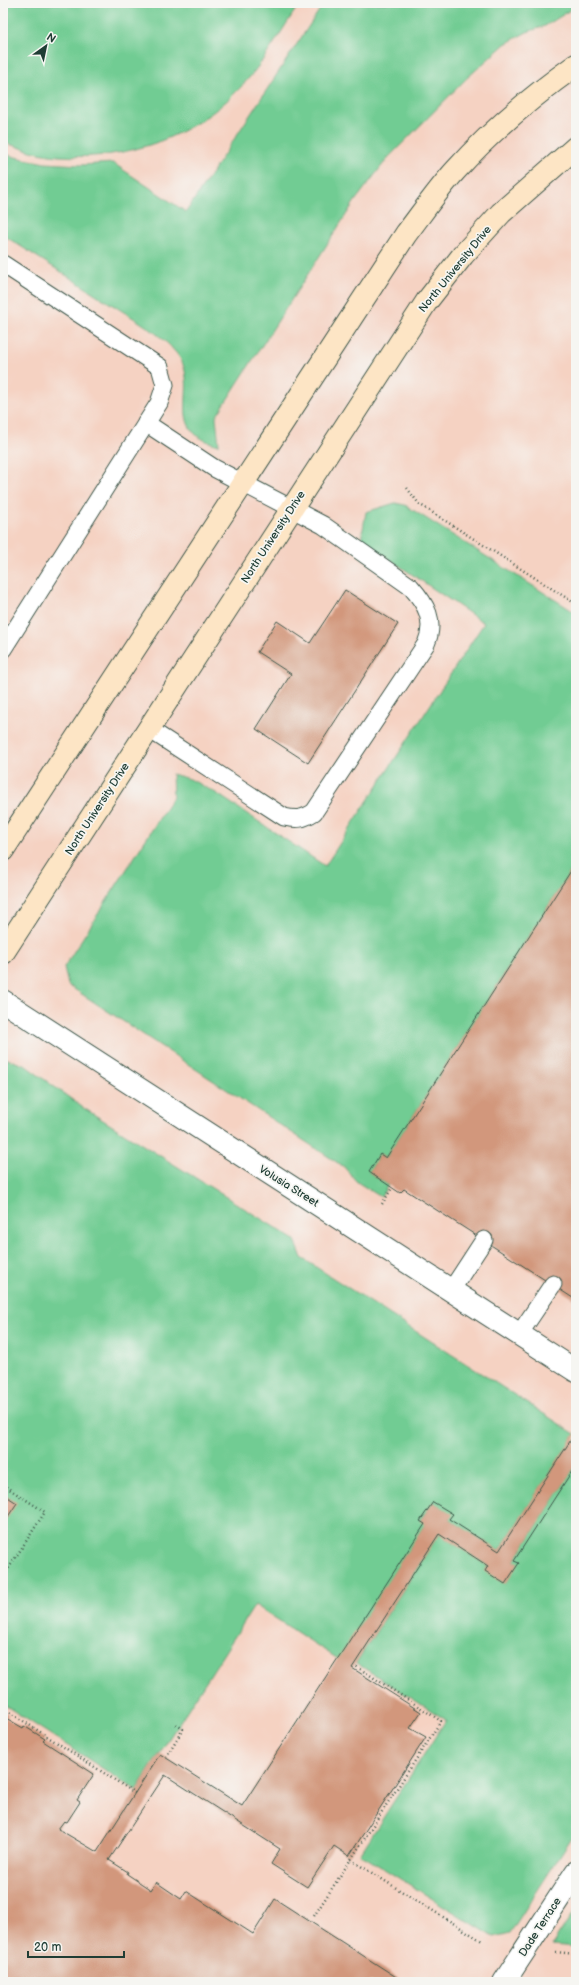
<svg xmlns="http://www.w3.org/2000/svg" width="579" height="1985" viewBox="0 0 579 1985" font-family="'Balsamiq Sans',sans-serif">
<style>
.built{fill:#f5d2c2}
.green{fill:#71cc93;stroke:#488464}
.building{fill:#d2977b}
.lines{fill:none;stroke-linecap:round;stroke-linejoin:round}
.lane-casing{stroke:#3d5649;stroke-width:19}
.street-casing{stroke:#3d5649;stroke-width:24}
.secondary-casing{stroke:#3d5649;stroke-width:24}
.path{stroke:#3d5649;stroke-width:2.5;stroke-dasharray:1 3;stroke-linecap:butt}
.lane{stroke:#fff;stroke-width:17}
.street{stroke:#fff;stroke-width:22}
.secondary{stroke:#fde5c5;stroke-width:22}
.labels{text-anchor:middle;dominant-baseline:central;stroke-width:3.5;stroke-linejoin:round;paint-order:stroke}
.street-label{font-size:11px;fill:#1f3d34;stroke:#f6f6f2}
</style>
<rect width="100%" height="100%" fill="#f6f6f2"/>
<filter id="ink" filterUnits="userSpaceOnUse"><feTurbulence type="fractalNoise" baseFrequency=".025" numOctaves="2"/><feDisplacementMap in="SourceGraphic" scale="8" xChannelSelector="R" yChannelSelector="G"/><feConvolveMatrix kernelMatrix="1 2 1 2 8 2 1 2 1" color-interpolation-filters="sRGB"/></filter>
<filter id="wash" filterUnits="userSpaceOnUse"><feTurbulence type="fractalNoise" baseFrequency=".012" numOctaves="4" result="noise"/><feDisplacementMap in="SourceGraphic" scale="16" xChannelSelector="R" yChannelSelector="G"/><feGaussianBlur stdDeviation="0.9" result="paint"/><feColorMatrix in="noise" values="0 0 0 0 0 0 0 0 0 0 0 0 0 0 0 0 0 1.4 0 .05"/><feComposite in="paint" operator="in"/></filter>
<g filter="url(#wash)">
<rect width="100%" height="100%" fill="#eae3c3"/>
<!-- built -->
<rect class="built" x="3" y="3" width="573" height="1979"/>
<!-- green -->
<g class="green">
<path d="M3 3H300C281 31 264 63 240 88 194 137 126 161 59 156 40 155 21 148 3 142Z"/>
<path d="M324 3H572V8L566 13 545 26 527 32 505 44 467 78 387 159 355 201 216 417 219 445C160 431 203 387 177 354 160 332 134 319 111 304 75 281 39 258 3 235V153L15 157 45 163 81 165 113 163 186 212Z"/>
<polygon points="395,503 405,505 576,613 576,863 386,1158 380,1154 369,1172 388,1185 381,1197 357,1182 344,1167 68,985 64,967 173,797 172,774 190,779 216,793 325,866 484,623 361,540 366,512"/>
<polygon points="5,1058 26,1066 82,1107 295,1240 302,1258 575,1434 499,1551 449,1519 452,1514 433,1502 420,1520 425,1524 338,1659 255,1605 136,1790 3,1704 3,1524 16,1503 3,1494 3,1062"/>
<polygon points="576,1465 576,1831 510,1933 494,1937 360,1854 446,1720 356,1663 439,1534 488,1566 486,1571 505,1584 518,1563 514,1561"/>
<polygon points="576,1908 576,1947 552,1945"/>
</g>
<g id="blocks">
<!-- building -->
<g class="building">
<polygon points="345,590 398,624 308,763 256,729 291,674 257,652 277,621 310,643"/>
<polygon points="576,863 576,1300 404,1189 400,1193 369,1172 380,1154 386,1158"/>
<polygon points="576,1432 576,1465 514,1561 519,1563 505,1584 485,1571 488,1566 439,1534 352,1668 421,1712 410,1728 426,1737 349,1856 334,1846 307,1887 271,1864 280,1849 165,1775 109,1860 128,1872 127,1874 151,1890 156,1882 181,1899 186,1891 253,1934 275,1899 404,1982 3,1982 3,1712 8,1715 6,1718 23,1728 24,1726 45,1739 43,1741 94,1774 77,1800 80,1802 67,1822 64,1821 58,1829 97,1852 160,1754 242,1806 425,1524 420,1521 433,1502 453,1514 449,1519 499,1551"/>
<polygon points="3,1494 17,1503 3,1524"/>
</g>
</g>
</g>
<g filter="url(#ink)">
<use href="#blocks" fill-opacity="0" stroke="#3d5649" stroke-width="1"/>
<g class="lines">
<defs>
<g id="lane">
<polyline points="3,264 160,367 165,385 159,403 3,649"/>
<path d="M146 423 214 468 323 525 411 587C426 604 436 621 426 644L314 812C303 819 297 820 284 817L149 729"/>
<polyline points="452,1289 484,1240"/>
<polyline points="520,1333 553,1284"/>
</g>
<g id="street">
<polyline points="3,1001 576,1371"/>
<polyline points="504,1982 576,1872"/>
</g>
<g id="secondary">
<path d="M3 850 406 234C422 213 437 191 455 171 490 132 534 95 576 65"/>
<polyline points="3,953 427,301 463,255 501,213 576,147"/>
</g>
</defs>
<!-- lane casing -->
<use href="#lane" class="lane-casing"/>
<!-- street casing -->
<use href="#street" class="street-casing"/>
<!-- secondary casing -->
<use href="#secondary" class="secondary-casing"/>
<!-- path -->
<g class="path">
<polyline points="407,488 419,504 576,604"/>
<polyline points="382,1204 392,1188"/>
<polyline points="3,1485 45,1512 3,1577"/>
<polyline points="3,1708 135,1793"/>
<polyline points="166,1757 183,1729 174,1723"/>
<polyline points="351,1860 482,1941"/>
<polyline points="314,1916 441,1721 354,1665"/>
<polyline points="556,1952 576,1954"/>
</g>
<!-- lane -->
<use href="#lane" class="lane"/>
<!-- street -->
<use href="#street" class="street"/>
<!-- secondary -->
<use href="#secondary" class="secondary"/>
</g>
</g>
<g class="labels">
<!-- street labels -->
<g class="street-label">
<text transform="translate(455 269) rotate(-51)">North University Drive</text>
<text transform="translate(273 537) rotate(-57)">North University Drive</text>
<text transform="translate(97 809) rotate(-57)">North University Drive</text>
<text transform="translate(289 1186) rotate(32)">Volusia Street</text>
<text transform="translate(540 1927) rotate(-57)">Dade Terrace</text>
</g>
</g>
<!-- margin -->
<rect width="579" height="1985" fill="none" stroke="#f6f6f2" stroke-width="16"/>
<!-- north arrow -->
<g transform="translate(46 46) rotate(33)" stroke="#f6f6f2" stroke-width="3" paint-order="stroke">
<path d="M0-3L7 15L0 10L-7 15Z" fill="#1f3d34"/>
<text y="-6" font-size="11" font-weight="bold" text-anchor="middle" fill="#1f3d34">N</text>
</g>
<!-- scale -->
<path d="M28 1951v6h96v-6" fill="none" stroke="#1f3d34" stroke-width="2"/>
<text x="34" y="1951" font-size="12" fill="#1f3d34" stroke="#f6f6f2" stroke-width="3" paint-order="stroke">20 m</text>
</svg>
